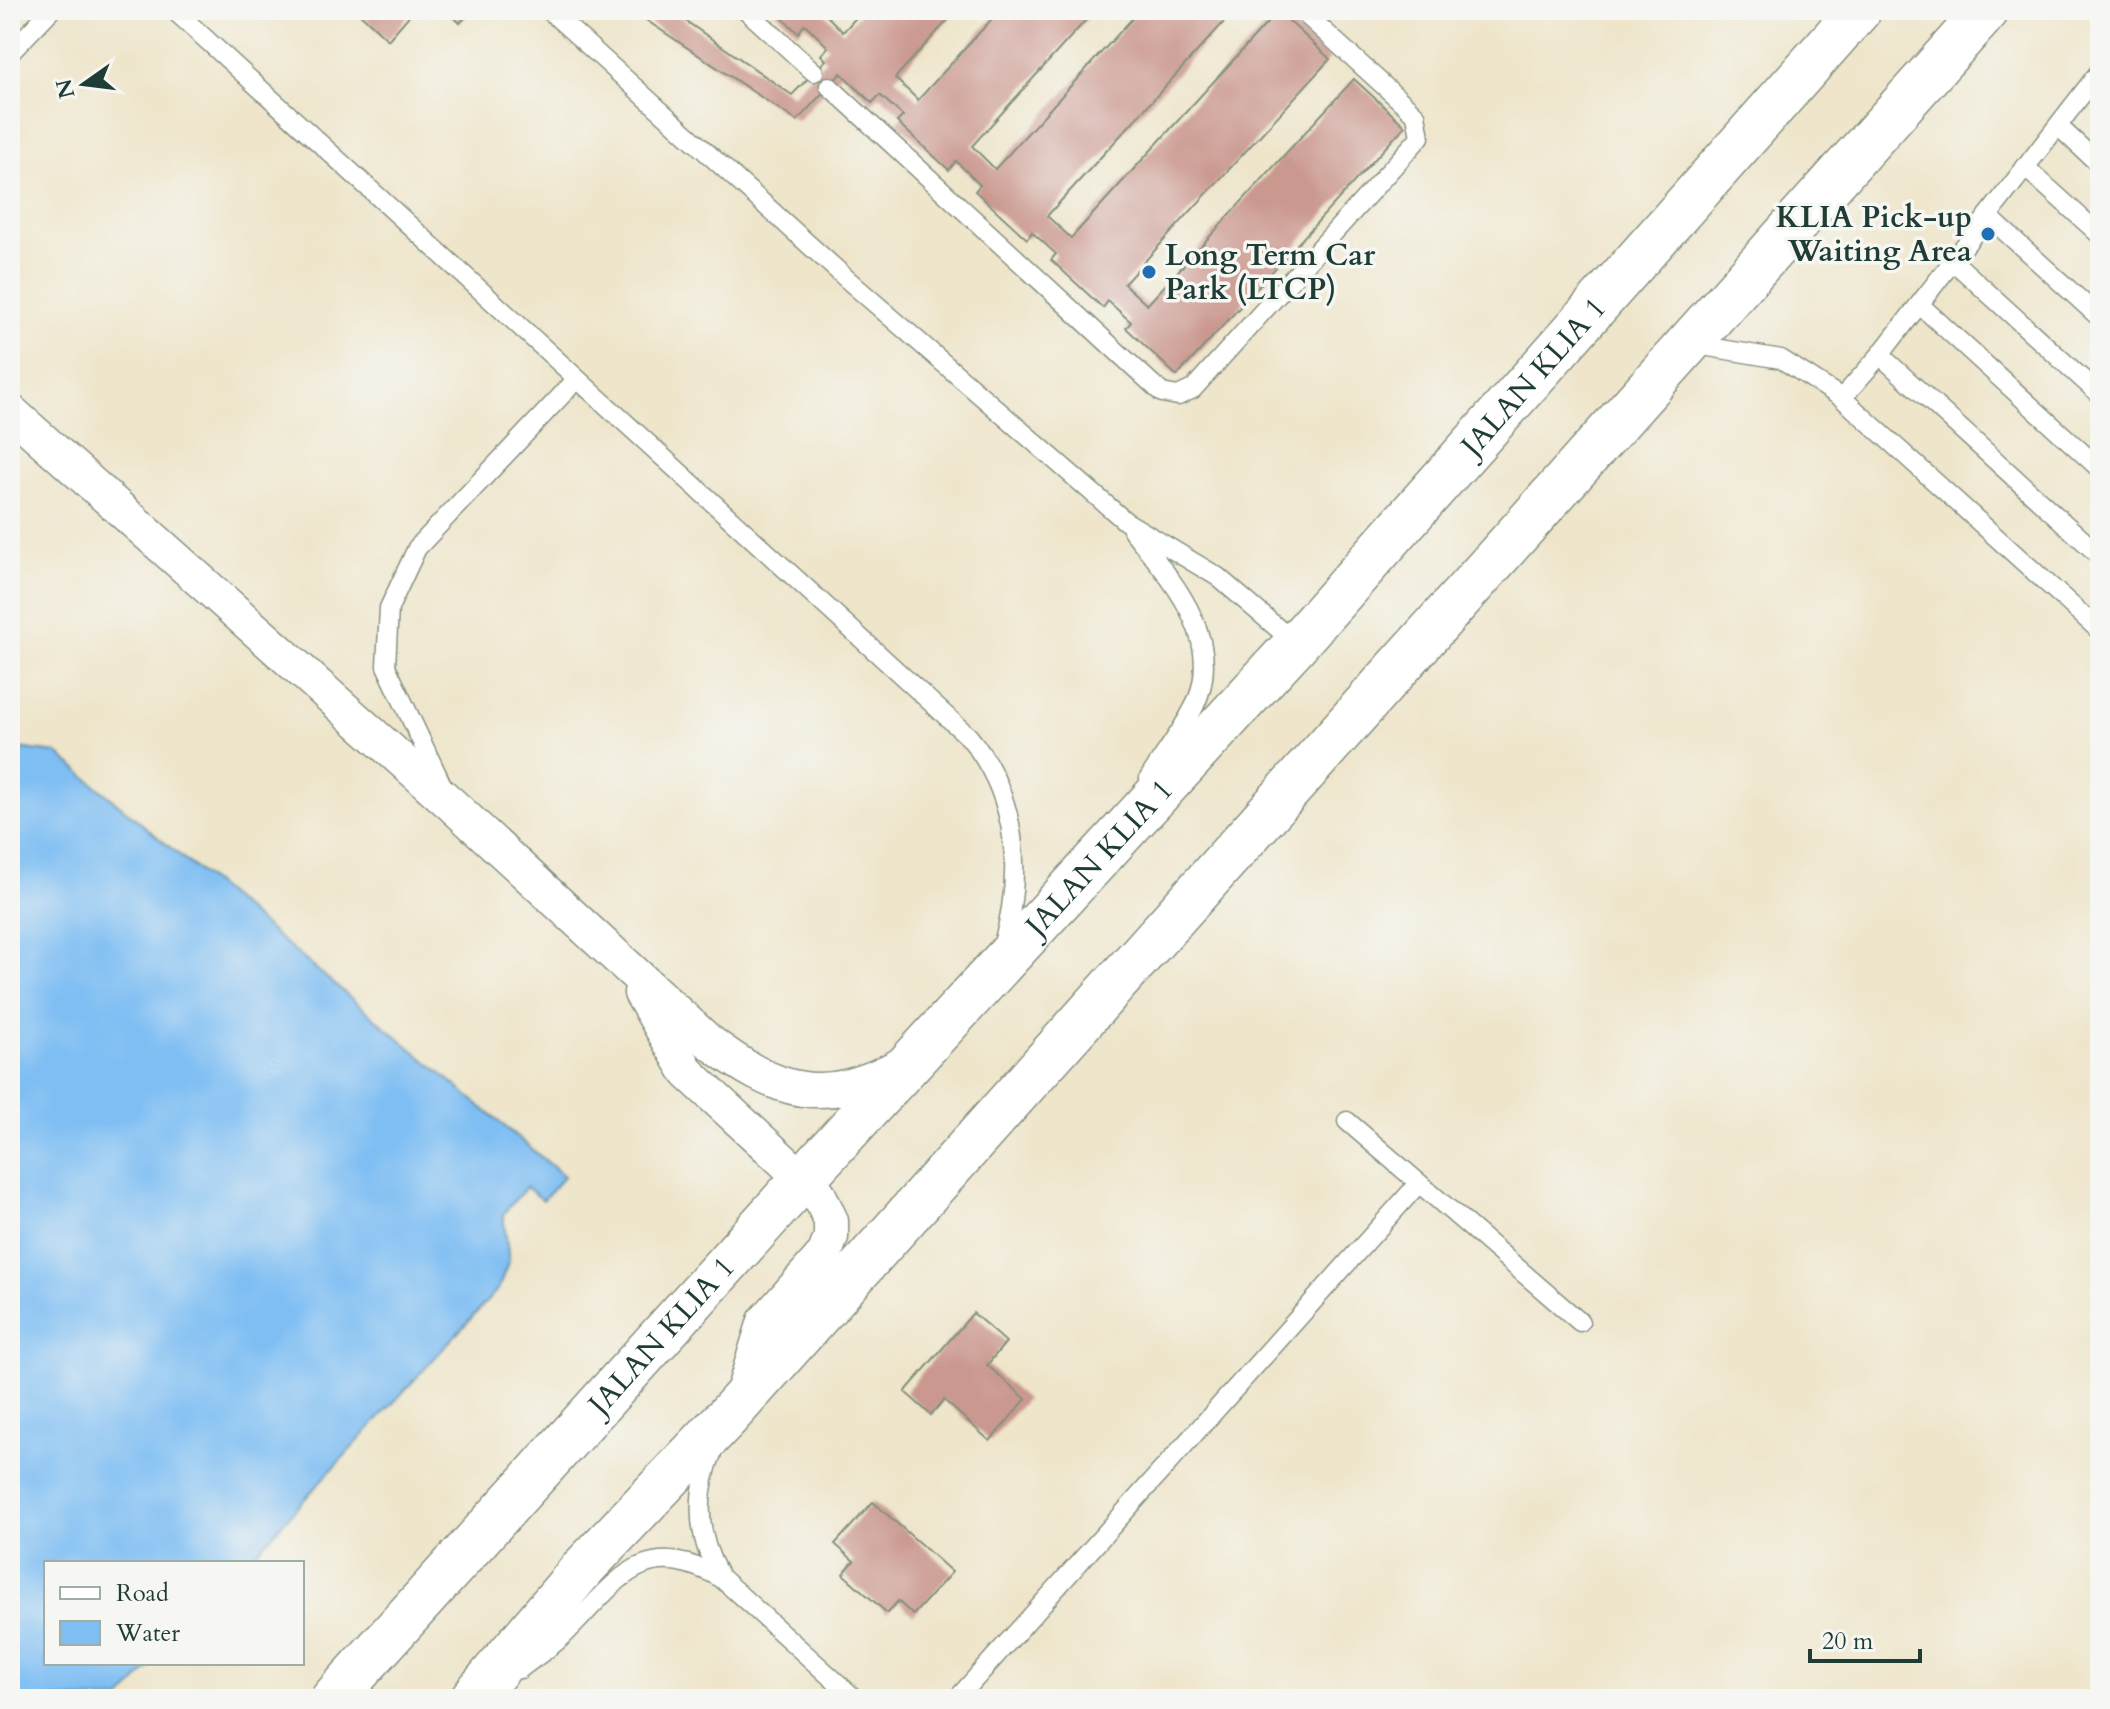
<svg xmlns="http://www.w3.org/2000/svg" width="2110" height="1709" viewBox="0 0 2110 1709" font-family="Cardo,serif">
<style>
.water{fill:#7ebef3;stroke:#4e7e94;stroke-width:2}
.building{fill:#ca988f}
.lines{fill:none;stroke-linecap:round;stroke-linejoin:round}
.lane-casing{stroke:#86917f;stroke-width:21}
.street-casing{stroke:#86917f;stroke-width:37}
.secondary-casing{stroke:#86917f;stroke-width:47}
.lane{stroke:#fff;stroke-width:18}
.street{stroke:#fff;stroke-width:34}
.secondary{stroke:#fff;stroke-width:44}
.poi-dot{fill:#1f6fb2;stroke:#f6f6f2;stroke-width:3}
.labels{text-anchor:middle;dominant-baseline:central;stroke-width:7;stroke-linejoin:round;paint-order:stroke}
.poi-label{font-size:30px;font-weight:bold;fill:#1f3d34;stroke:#f6f6f2;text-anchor:end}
.street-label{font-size:30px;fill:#1f3d34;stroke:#f6f6f2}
</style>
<rect width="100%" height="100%" fill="#f6f6f2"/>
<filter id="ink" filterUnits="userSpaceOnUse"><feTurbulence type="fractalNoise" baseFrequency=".0125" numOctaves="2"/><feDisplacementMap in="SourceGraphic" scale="16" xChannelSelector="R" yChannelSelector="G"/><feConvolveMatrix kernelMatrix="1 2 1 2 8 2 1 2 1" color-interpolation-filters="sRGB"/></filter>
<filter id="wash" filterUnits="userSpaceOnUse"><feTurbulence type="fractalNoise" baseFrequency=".006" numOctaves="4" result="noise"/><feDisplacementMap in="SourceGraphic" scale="32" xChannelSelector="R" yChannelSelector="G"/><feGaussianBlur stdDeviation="1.8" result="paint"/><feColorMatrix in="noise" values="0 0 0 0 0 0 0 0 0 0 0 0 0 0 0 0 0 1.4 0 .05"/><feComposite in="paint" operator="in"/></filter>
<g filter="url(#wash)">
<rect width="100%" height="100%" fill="#eee5ca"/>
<!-- water -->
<polygon class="water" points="10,747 57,753 564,1176 543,1200 526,1187 503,1214 509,1260 498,1289 246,1563 46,1563 46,1663 154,1663 121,1699 10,1699"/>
<g id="blocks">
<!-- building -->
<g class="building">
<polygon points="356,10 414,10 388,40"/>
<polygon points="446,10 472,10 460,23"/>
<polygon points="631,10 670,10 792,95 826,60 821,55 828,47 805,24 798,33 774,10 821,10 843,32 863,10 957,10 895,78 918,100 1000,10 1095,10 972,146 995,169 1140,10 1235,10 1047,216 1071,238 1278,11 1330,59 1124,284 1147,305 1354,79 1405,126 1177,376 1126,328 1131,322 1108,301 1103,308 1051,260 1056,254 1032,232 1027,239 975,191 980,185 956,161 949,170 897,122 903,116 880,95 872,103 841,73 797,121"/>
<polygon points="973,1313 1006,1342 987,1365 1026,1399 990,1441 944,1400 931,1415 905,1392"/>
<polygon points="873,1502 952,1572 913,1615 898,1601 887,1613 843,1574 854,1561 835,1544"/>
</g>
</g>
</g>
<g filter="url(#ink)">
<use href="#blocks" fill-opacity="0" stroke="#86917f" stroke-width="2"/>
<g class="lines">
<defs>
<g id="lane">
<path d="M174 10 969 737C1018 797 1024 874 1002 947"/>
<polyline points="549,10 848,280 1125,521 1218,577 1296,644"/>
<polyline points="746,10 814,72"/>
<polyline points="10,53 51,10"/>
<polyline points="829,86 1162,393 1178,396 1193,389 1420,137 1416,115 1301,10"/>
<polyline points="2058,126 2100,165"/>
<polyline points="2025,167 2100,235"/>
<polyline points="1988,216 2100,318"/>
<polyline points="1953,261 2100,395"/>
<polyline points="1920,305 2100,469"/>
<polyline points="1691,344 1781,359 1842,398 2100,631"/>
<polyline points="1880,355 2100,556"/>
<polyline points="1842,398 1880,355 2100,71"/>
<path d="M1132 530C1170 578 1226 638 1195 705 1183 730 1164 754 1149 778"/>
<polyline points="443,787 386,666 389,608 417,548 576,380"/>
<polyline points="1347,1121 1580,1322"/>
<path d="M713 1451C695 1494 696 1535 719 1575"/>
<path d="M520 1669C536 1656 555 1645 569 1630 620 1578 643 1536 721 1578L855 1699"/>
<polyline points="957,1699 1419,1183"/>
</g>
<g id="street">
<path d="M10 411 451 804 708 1041C777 1093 821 1108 901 1065"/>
<polyline points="641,993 688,1073 818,1193 831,1221 831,1237 825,1253 765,1321 742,1396"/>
</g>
<g id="secondary">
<path id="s1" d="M333 1699 803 1179 1296 644 1859 10"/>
<polyline points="472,1699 583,1568 727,1417 1987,10"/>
</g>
</defs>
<!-- lane casing -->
<use href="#lane" class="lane-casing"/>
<!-- street casing -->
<use href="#street" class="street-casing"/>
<!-- secondary casing -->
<use href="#secondary" class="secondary-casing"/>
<!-- lane -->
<use href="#lane" class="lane"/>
<!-- street -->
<use href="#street" class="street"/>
<!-- secondary -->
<use href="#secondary" class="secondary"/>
</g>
</g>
<!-- markers -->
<g class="poi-dot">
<circle cx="1988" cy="234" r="8"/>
<circle cx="1149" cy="272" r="8"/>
</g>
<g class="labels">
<!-- poi labels -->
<g class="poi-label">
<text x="1972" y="217">KLIA Pick-up<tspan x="1972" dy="34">Waiting Area</tspan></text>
<text x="1165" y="255" text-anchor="start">Long Term Car<tspan x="1165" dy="34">Park (LTCP)</tspan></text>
</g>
<!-- street labels -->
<g class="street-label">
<text stroke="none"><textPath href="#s1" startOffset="1786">JALAN KLIA 1</textPath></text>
<text stroke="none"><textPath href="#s1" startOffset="1138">JALAN KLIA 1</textPath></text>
<text stroke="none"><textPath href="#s1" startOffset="490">JALAN KLIA 1</textPath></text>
</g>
</g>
<!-- margin -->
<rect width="2110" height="1709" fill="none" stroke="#f6f6f2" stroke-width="40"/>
<!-- legend -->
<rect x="44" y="1561" width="260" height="104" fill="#f6f6f2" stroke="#a0aca6" stroke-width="2"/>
<rect x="60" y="1587" width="40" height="12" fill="#ffffff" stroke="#a0aca6" stroke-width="2"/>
<text x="116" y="1601" font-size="24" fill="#1f3d34">Road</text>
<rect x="60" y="1621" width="40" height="24" fill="#7ebef3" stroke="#a0aca6" stroke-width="2"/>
<text x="116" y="1641" font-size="24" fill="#1f3d34">Water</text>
<!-- north arrow -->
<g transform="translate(84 84) rotate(256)" stroke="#f6f6f2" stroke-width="6" paint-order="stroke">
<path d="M0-6L14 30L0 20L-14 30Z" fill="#1f3d34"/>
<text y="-12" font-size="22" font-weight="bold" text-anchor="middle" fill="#1f3d34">N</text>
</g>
<!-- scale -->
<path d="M1810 1649v12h110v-12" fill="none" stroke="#1f3d34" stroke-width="4"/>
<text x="1822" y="1649" font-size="24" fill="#1f3d34" stroke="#f6f6f2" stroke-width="6" paint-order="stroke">20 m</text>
</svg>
